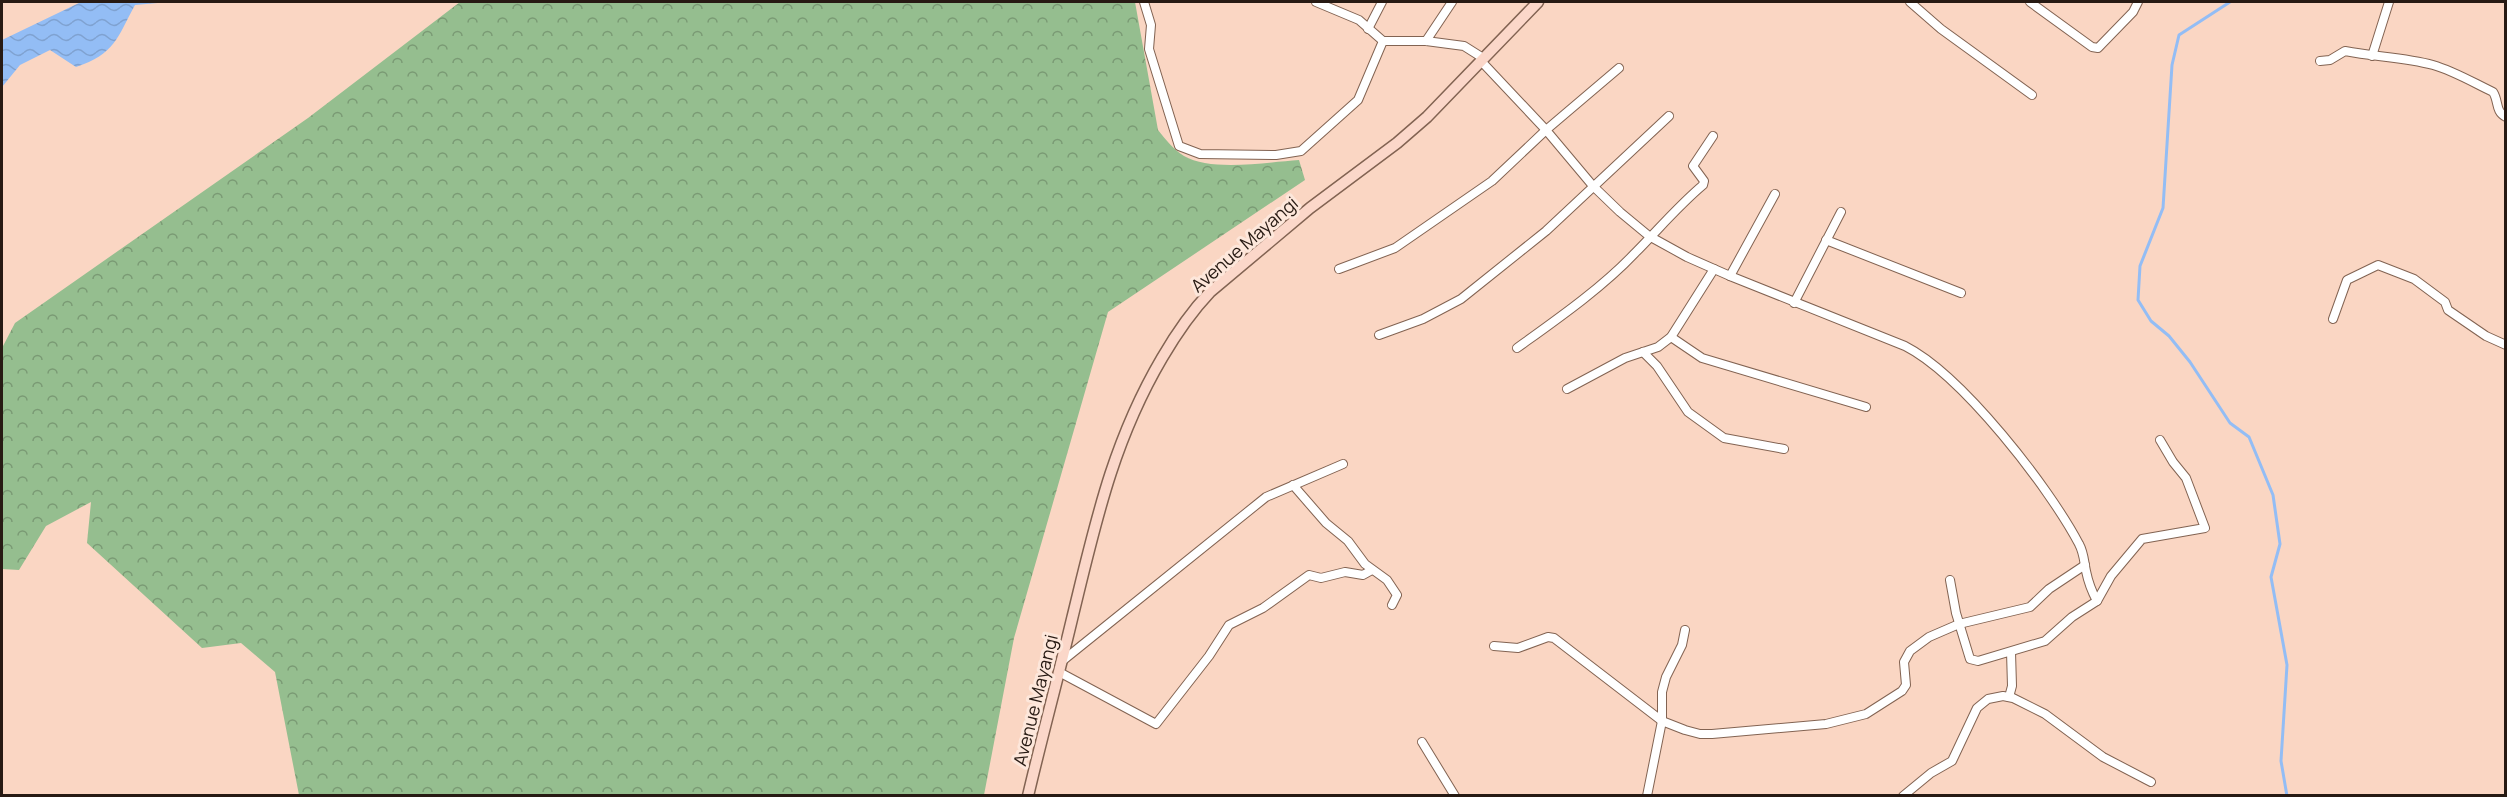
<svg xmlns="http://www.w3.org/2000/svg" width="2507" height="797" viewBox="0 0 2507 797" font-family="Manrope,sans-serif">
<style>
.forest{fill:url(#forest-crowns)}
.water{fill:url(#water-waves)}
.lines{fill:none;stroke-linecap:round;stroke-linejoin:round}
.stream{stroke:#93bdf5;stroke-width:3}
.street-casing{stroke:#826352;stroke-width:10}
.secondary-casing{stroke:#826352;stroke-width:13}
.street{stroke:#fff;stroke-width:8}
.secondary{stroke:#fbd7c9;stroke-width:10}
.labels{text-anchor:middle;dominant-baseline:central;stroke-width:6;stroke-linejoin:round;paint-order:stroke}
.street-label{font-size:18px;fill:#271a13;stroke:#fde7db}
</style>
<defs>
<pattern id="forest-crowns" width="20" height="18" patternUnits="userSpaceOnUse" patternTransform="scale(1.5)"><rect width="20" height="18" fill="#95be8f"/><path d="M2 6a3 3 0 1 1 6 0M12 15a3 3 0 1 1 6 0" fill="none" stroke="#7a9a74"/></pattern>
<pattern id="water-waves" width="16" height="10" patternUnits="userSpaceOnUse" patternTransform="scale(1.5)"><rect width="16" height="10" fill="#93bdf5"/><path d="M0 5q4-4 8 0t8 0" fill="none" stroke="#7fa2d1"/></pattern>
</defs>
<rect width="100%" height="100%" fill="#fad6c3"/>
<!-- forest -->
<path class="forest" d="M460 2H1135L1158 130C1166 140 1174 150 1184 156 1211 172 1268 162 1299 160L1305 180 1108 312 1014 638 984 795H299L275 672 241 643 202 648 87 543 91 502 46 526 19 570 2 569V348L15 323 308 118Z"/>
<!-- water -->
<path class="water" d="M81 2H169L135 5C117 38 115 54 76 67L50 50 20 65 2 87V40Z"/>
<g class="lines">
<!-- stream -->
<polyline class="stream" points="2230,2 2179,35 2172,65 2163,208 2140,266 2138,300 2151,321 2169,336 2190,362 2230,423 2249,437 2273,495 2280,544 2271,577 2287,665 2281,761 2287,796"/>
<defs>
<g id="street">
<polyline points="1144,2 1151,25 1149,49 1179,146 1200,154 1276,155 1301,151 1358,100 1383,41"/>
<polyline points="1316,2 1359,20 1383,41 1426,41 1464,46 1483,58"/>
<polyline points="1910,2 1941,29 2032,95"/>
<polyline points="2030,2 2092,47 2098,48 2133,12 2138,2"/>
<polyline points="1368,29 1382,2"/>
<polyline points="1426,41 1452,2"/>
<polyline points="2372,56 2389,2"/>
<path d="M1481 61 1546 130 1593 186 1620 212 1649 236 1687 257 1730 276 1905 346C1962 375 2049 487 2079 544 2084 553 2084 562 2086 571 2088 581 2092 592 2097 601"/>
<path d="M2320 61 2330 60 2345 51C2375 57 2404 57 2433 65 2454 71 2474 83 2493 92 2499 101 2495 112 2506 117"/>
<polyline points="1826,240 1961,293"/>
<polyline points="1339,269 1395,248 1492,181 1546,130 1619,68"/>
<polyline points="1730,276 1775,194"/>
<polyline points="1794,303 1841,212"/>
<polyline points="2333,319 2347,280 2378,265 2414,279 2445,302 2448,310 2486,336 2506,345"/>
<polyline points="1379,335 1423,319 1461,299 1546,231 1669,116"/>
<polyline points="1671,337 1702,358 1866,407"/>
<path d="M1517 348C1556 320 1602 288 1635 253 1658 230 1678 206 1703 185L1704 181 1693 166 1713 136"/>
<polyline points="1643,352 1657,366 1688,412 1724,438 1784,449"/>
<polyline points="1567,389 1625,358 1658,347 1671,337 1714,269"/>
<polyline points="1293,485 1326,523 1348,541 1365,564 1387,580 1397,595 1392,605"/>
<polyline points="1950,580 1956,613 1970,659 1978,661 2045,641 2072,617 2097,601 2111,576 2142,539 2205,528 2186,478 2173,462 2160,440"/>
<polyline points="1494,646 1518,648 1548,637 1554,638 1662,721 1685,730 1700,734 1712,734 1826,724 1866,714 1902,691 1906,685 1904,662 1910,651 1929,637 1959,624 2030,607 2049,589 2085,565"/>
<polyline points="1061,662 1266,497 1343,464"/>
<polyline points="1059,672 1156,724 1209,656 1229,625 1263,608 1309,575 1321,578 1345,572 1363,575 1372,570"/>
<polyline points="2009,697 2012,686 2011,652"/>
<polyline points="1422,742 1455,796"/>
<polyline points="1647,796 1662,721 1662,692 1666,677 1682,645 1685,630"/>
<polyline points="1903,796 1931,773 1952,761 1977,708 1988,699 2003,696 2013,698 2045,714 2103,757 2151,782"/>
</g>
<path id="secondary" d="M1028 796C1042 736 1058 678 1072 619 1095 525 1112 443 1162 358 1176 334 1191 312 1210 292L1310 208 1397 143 1427 117 1538 2"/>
</defs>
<!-- street casing -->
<use href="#street" class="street-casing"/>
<!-- secondary casing -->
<use href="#secondary" class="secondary-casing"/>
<!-- street -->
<use href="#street" class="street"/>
<!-- secondary -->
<use href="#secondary" class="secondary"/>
</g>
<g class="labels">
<!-- street labels -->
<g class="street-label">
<text transform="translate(1244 244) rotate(-41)">Avenue Mayangi</text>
<text transform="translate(1035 700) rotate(-76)">Avenue Mayangi</text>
</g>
</g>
<!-- border -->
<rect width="2507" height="797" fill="none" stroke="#271a13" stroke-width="6"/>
</svg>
